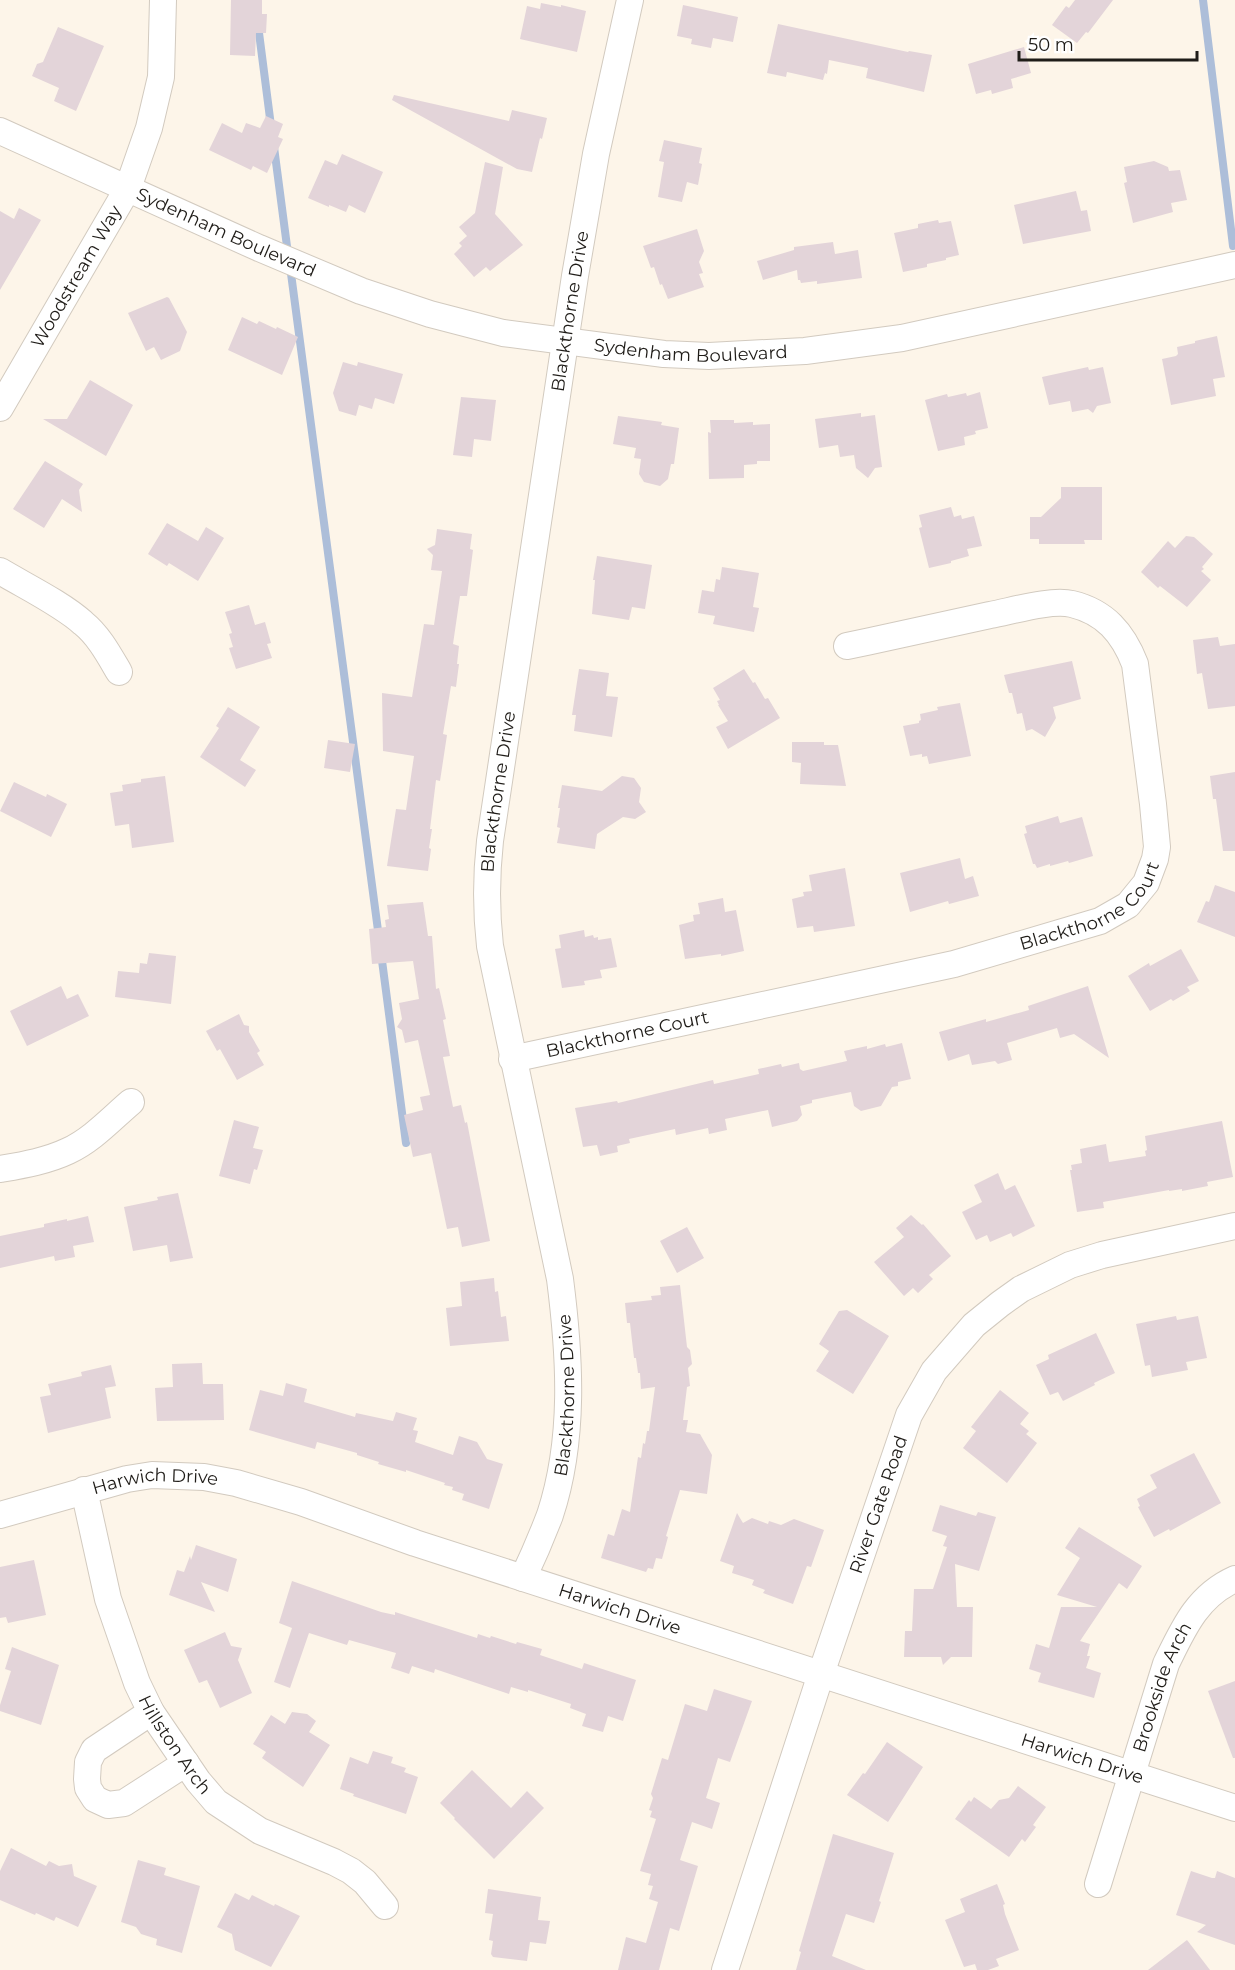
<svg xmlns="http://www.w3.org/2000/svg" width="1235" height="1970" viewBox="0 0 1235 1970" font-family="Montserrat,sans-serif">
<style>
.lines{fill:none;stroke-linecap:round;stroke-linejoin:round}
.stream{stroke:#adbed9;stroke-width:8}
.building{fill:#e3d4d9}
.minor-casing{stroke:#d2cabf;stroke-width:28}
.minor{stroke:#fff;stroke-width:26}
.labels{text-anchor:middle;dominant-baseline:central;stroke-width:4.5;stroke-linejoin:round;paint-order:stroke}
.street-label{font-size:18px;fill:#1f1c18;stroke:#fff}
</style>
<rect width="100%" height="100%" fill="#fdf5e9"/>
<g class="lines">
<!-- stream -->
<g class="stream">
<polyline points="1203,0 1233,246"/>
<polyline points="258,25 271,126"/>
<polyline points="274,147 288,254"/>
<polyline points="290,266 379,938"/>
<polyline points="381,953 406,1143"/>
</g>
</g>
<!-- building -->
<g class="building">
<polygon points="231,0 262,0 262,14 267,14 266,33 256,33 255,56 230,55"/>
<polygon points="1075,0 1113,0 1088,33 1086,32 1077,43 1052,25 1066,6 1069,8"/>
<polygon points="541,3 561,7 561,5 586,11 577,52 520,39 527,6 540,9"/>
<polygon points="683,5 738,17 733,42 713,38 711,48 691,44 692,39 677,36"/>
<polygon points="778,24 908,52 909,51 932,55 924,92 866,78 868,68 829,60 827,74 825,73 823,80 787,72 786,77 767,73"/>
<polygon points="58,27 104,46 76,111 54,101 59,88 32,76 37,64 43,62"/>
<polygon points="1024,47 1031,73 1011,79 1013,88 992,94 991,90 976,94 968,64"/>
<polygon points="394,95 509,121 512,110 547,118 542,139 540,138 532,172 517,169 392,100"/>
<polygon points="266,116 283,124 278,137 283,139 267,173 253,166 251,170 209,150 222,123 242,133 246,123 260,128"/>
<polygon points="664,140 702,148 699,163 702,164 698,185 687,182 682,202 658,197 664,162 659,161"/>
<polygon points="342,154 383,172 365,213 349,205 346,212 329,205 329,207 308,198 325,160 337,165"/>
<polygon points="1154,161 1168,167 1169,171 1180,170 1187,200 1171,203 1173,212 1133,223 1124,183 1127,182 1124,167"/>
<polygon points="485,162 503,167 495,214 523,245 490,271 486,267 474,277 454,254 462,246 459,243 467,236 459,227 475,213"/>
<polygon points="1076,191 1081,211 1087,210 1091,231 1023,244 1014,205"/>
<polygon points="19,208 41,220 0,290 0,211 14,219"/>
<polygon points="938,220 939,223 951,221 959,255 946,258 946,260 927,264 927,267 903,272 894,233 918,228 918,224"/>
<polygon points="697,229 704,251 699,262 703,273 699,274 704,287 668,299 662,284 660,285 654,267 651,268 643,246"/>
<polygon points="833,242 835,254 858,250 862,278 817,284 817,281 801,283 800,280 798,280 797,270 763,280 757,261 794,250 794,247"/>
<polygon points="167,297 169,298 187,332 180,351 161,360 154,347 146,351 128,313"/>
<polygon points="242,317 257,324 259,321 276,329 277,327 298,337 282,375 228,350"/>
<polygon points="1217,336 1225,377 1213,379 1216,396 1171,405 1162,359 1176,356 1178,354 1177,347 1195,343 1195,341"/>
<polygon points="343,362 357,366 358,362 403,374 394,404 375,398 372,409 359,405 356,416 339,411 333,393"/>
<polygon points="1088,367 1089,370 1103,367 1111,403 1097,406 1093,413 1088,409 1072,412 1070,401 1049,405 1042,377"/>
<polygon points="90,380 133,405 106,456 43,419 67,419"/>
<polygon points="980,392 988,428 975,431 976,434 964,437 965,445 938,451 925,400 947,394 948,397 966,393 967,396"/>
<polygon points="461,397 496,400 491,441 474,439 472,457 453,455"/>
<polygon points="861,413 861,417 875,415 882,467 875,468 868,478 856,468 854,455 840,457 838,445 819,448 815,419"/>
<polygon points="618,416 662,422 661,425 679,428 674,464 671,464 668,479 660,486 644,482 639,474 641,459 634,458 636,448 613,444"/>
<polygon points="710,420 734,420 734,423 753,422 753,425 770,424 770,461 757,461 757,464 744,465 744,478 709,479 708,432 711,433"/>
<polygon points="45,461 83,484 79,490 82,512 62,499 44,528 13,509"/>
<polygon points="1061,487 1102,487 1102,540 1084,540 1085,544 1039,544 1039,539 1030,539 1030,517 1041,517 1061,498"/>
<polygon points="951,507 954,517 961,515 962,519 974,516 982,546 967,549 969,556 951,561 951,563 929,568 919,528 922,527 919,515"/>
<polygon points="167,523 198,541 206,527 224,538 198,581 169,563 167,566 148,554"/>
<polygon points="437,529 472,534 470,549 473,550 467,596 460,596 453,644 459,646 457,664 459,664 456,687 451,686 443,734 447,735 440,781 436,780 430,829 432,829 429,848 431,849 428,871 387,866 396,809 406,810 414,756 383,751 382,693 412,697 424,624 434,625 442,571 431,570 433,555 427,549 435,545"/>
<polygon points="1186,536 1194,537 1213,554 1202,567 1204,569 1201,571 1211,580 1187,607 1160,586 1158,588 1141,572 1168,541 1175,548"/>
<polygon points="597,556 652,565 645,609 632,607 629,620 592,614 595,580 593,580"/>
<polygon points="722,567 759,573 753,607 759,608 754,632 713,624 715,616 698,613 702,590 714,592 716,579 720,580"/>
<polygon points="249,605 255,625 265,622 271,643 267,644 272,658 236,669 229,648 233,647 229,634 232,633 225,612"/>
<polygon points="1218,637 1220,646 1235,644 1235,706 1208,709 1202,673 1197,674 1193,640"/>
<polygon points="1072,661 1081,699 1053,707 1056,718 1045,737 1032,729 1026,731 1022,713 1017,714 1012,693 1009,693 1004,675"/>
<polygon points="579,669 609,673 606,696 618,697 612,737 574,731 576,715 572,715"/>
<polygon points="744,669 753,683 755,682 765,699 768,698 780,718 728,749 716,727 728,721 718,705 719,705 717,701 720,700 713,688"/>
<polygon points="960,703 971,756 929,764 927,756 922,757 922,754 910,756 903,726 919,723 919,721 921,720 920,714 938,710 937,707"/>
<polygon points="228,707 260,727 240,760 256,770 245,787 200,757 219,728 216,726"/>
<polygon points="328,740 355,744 350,772 324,768"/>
<polygon points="792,742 824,742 824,745 838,745 846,786 800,784 801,763 792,762"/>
<polygon points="1235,772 1235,851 1223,851 1216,799 1213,799 1210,776"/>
<polygon points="165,776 174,842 132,848 129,824 115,826 110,793 123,791 122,785 141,782 141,779"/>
<polygon points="622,776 634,778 641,788 639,802 646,812 635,819 623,817 597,834 595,849 557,843 560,828 557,827 560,808 558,808 562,785 602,791"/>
<polygon points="14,782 46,797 47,794 67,804 51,837 0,811"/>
<polygon points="1058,816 1060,823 1082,817 1093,856 1069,863 1068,861 1050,866 1050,864 1037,868 1035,864 1033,864 1024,834 1027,833 1025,826"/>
<polygon points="960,858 965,879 973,876 979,896 949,904 948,901 910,912 900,873"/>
<polygon points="845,868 855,926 814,932 813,926 797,928 792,899 804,896 803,892 812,891 809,875"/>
<polygon points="1215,885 1235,892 1235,937 1197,922 1206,901 1209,902"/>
<polygon points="723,898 725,912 736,910 744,951 721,956 721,954 685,959 679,925 694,921 693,915 700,914 698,903"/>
<polygon points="423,902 428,936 432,936 436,989 439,988 446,1019 443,1020 450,1056 443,1057 453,1107 461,1105 465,1123 467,1122 490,1241 462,1247 458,1227 447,1229 431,1153 413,1157 404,1115 423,1110 420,1097 430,1095 418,1040 405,1043 402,1030 397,1027 402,1019 399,1003 419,999 413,961 372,964 369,929 386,927 385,920 389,919 387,905"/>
<polygon points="584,930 585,937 593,935 594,938 598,937 598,940 611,938 617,967 600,970 602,978 584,981 585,985 562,988 555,949 561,948 559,935"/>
<polygon points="1181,949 1199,981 1187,987 1190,991 1173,1001 1171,999 1150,1011 1128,976 1149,963 1150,966"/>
<polygon points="149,953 176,956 171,1004 115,997 118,971 139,973 140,963 147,964"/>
<polygon points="61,986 67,999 78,994 89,1016 27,1046 10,1011"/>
<polygon points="1088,986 1109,1058 1074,1034 1060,1038 1057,1028 1007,1043 1012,1060 998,1064 995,1061 972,1065 969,1054 948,1061 939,1032 986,1019 986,1022 1029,1010 1028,1006"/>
<polygon points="239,1014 244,1025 249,1026 249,1032 260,1051 257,1053 264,1065 237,1080 220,1049 217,1051 206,1031"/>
<polygon points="902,1043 911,1079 898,1082 898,1086 892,1087 881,1106 861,1111 854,1106 851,1092 812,1100 812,1103 800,1106 802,1115 797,1121 772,1127 768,1110 725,1119 727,1130 709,1134 708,1128 676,1135 675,1129 629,1139 630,1143 617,1146 618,1152 600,1156 597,1145 583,1147 575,1108 617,1101 618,1103 713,1080 714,1084 759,1074 758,1069 781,1064 782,1067 799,1063 800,1069 803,1071 847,1061 844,1051 867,1046 867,1049 885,1044 886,1047"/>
<polygon points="234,1120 259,1127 253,1148 263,1150 257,1170 254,1169 250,1184 219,1176"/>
<polygon points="1222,1121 1233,1177 1207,1182 1208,1186 1182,1191 1182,1189 1169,1191 1169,1190 1103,1202 1104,1208 1077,1212 1070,1170 1072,1170 1071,1165 1082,1163 1080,1149 1106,1144 1109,1162 1146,1156 1145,1151 1147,1150 1145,1136"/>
<polygon points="998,1173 1005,1190 1015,1185 1035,1226 1013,1237 1011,1233 990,1242 987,1235 976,1240 962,1212 982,1202 974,1185"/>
<polygon points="178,1193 193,1258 170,1262 167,1245 133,1251 124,1207 158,1200 157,1197"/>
<polygon points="911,1215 922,1225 923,1224 951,1256 929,1275 933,1279 918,1293 913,1288 904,1296 874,1262 904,1237 896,1228"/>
<polygon points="88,1216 94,1242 73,1246 75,1257 55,1261 54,1256 0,1268 0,1236 44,1227 44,1224 67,1219 67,1221"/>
<polygon points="687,1227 704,1258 677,1273 660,1241"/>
<polygon points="494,1278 495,1292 498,1291 501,1317 506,1316 509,1341 450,1346 446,1308 462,1306 460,1282"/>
<polygon points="680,1285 687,1347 690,1350 692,1364 688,1368 690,1386 687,1387 683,1420 688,1420 686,1432 700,1434 712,1455 707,1494 680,1490 666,1536 668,1537 662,1559 656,1558 653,1569 648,1568 646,1572 601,1558 608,1534 614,1536 622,1509 630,1512 638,1457 641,1458 643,1443 645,1444 647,1431 649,1431 655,1387 641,1389 640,1373 638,1373 636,1358 634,1358 631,1332 630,1323 627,1323 625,1303 652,1300 651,1296 661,1295 660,1287"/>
<polygon points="847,1310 889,1336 853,1394 816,1371 829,1351 819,1344 839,1311"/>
<polygon points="1176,1316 1177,1320 1198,1316 1207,1358 1186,1362 1188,1370 1152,1377 1150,1365 1145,1366 1136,1324"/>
<polygon points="1096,1333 1115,1373 1094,1383 1095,1385 1063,1401 1058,1392 1050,1395 1036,1365 1049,1359 1048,1355"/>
<polygon points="202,1363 203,1384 223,1384 224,1420 157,1421 155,1388 173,1387 172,1364"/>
<polygon points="111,1365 116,1386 105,1388 111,1418 48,1433 40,1397 51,1395 48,1384 82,1376 81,1372"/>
<polygon points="286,1383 307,1389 304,1402 355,1417 356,1413 393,1421 396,1412 417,1418 413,1430 418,1431 415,1442 453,1455 459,1436 477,1442 487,1459 503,1464 489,1509 462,1500 464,1494 452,1490 453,1487 444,1485 445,1483 406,1470 406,1472 378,1464 379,1462 357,1455 357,1453 317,1442 315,1449 249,1430 260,1390 283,1396"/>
<polygon points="1000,1390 1029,1413 1020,1424 1029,1431 1026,1434 1037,1443 1007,1483 963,1448 976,1431 971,1427"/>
<polygon points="1194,1453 1221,1503 1170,1531 1169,1529 1154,1537 1138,1507 1140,1506 1137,1499 1157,1488 1150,1475"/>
<polygon points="940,1505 976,1516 978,1512 996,1517 979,1571 955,1564 957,1607 973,1607 972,1657 951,1657 943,1665 941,1657 904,1657 905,1631 912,1631 914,1589 933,1589 947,1547 943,1546 947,1536 932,1531"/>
<polygon points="737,1513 743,1523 752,1518 768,1524 769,1521 781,1525 794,1519 824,1530 811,1567 807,1566 793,1604 763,1593 765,1590 752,1585 754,1580 732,1573 734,1566 720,1561"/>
<polygon points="1079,1527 1142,1566 1127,1589 1119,1583 1080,1641 1090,1644 1087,1656 1090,1656 1086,1668 1101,1673 1094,1698 1038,1682 1041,1673 1029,1669 1036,1644 1049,1648 1061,1607 1097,1607 1057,1595 1080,1558 1065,1548"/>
<polygon points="196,1545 237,1559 228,1592 201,1582 215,1612 169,1595 177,1570 184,1572 190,1556 191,1560"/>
<polygon points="34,1560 46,1615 8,1623 6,1617 0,1618 0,1567"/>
<polygon points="292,1581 381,1612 395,1615 395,1612 477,1638 478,1634 490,1638 491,1636 516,1644 517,1642 542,1649 540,1655 582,1669 584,1663 636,1680 623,1721 608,1716 603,1732 582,1726 586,1714 570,1708 571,1704 528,1690 528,1692 511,1687 509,1694 435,1669 434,1673 412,1666 409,1674 391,1668 396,1653 349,1640 347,1645 309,1633 290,1688 274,1682 292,1628 279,1623"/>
<polygon points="225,1632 231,1646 242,1648 238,1660 252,1693 220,1708 207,1680 199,1683 184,1650"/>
<polygon points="12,1647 59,1665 41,1725 0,1711 0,1705 11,1671 5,1669"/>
<polygon points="1235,1681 1235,1758 1233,1758 1208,1691"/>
<polygon points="714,1689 752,1701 730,1762 718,1758 706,1798 720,1803 712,1829 692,1822 680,1860 698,1866 679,1931 670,1928 659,1970 618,1970 626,1937 646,1943 658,1902 649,1899 653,1886 648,1885 651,1874 640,1871 656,1819 650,1817 652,1811 649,1810 653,1798 651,1794 662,1758 668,1760 685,1704 707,1711"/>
<polygon points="292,1712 307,1714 316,1721 309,1732 330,1745 303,1787 262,1758 266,1752 253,1744 271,1715 285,1724"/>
<polygon points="887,1742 923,1767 888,1822 847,1795 863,1773 865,1774"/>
<polygon points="373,1751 393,1757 391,1763 406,1768 404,1772 418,1777 406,1814 353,1796 354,1794 340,1789 350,1757 368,1764"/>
<polygon points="472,1770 511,1808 527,1791 544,1808 494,1859 454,1819 455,1818 440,1803"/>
<polygon points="1018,1786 1046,1807 1033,1825 1036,1827 1025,1842 1022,1839 1009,1857 955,1819 969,1800 971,1802 974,1797 991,1809 999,1800 1009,1798"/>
<polygon points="833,1834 894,1853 879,1901 881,1902 874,1923 846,1914 832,1956 866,1970 796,1970 801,1952 799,1951"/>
<polygon points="11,1848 46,1866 49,1861 59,1866 72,1864 74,1876 97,1886 78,1927 56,1917 54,1921 36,1913 35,1915 0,1900 0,1871"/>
<polygon points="138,1860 166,1868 164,1875 200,1886 182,1953 156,1945 157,1939 141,1934 136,1927 121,1922"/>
<polygon points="1191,1871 1212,1878 1215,1878 1217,1871 1235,1878 1235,1945 1197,1932 1206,1925 1176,1915"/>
<polygon points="997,1884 1005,1904 1003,1905 1005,1914 1019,1950 996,1959 999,1966 988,1970 977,1970 975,1964 964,1967 945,1920 965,1912 960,1899"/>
<polygon points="488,1889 541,1897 538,1920 550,1921 546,1944 530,1942 527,1961 493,1957 491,1954 493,1941 489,1940 493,1914 485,1913"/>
<polygon points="235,1893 249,1900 252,1895 274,1906 275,1904 300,1916 271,1967 235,1950 232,1934 217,1927"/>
<polygon points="1187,1940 1210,1970 1148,1970"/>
</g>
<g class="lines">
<defs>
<g id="minor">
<path id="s1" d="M0 131 259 248 361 291 430 314 503 333 664 354 709 356 805 351 902 338 1235 265"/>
<path id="s2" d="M0 408 128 188 149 128 161 77 163 0"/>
<path d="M0 571C25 586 62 604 83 623 99 636 109 655 119 672"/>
<path id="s3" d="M512 1059 954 964 1100 921 1128 905 1146 883 1155 859 1157 847 1153 804 1135 664C1123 633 1105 612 1072 604 1051 599 1012 611 990 615 943 625 895 636 847 646"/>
<path d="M0 1169C23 1165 47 1161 68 1151 92 1140 111 1119 131 1102"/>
<path id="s4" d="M84 1490 108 1599 137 1683 151 1712 198 1781 216 1802 260 1831 334 1862 351 1871 365 1882 385 1906"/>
<path id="s5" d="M0 1515 127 1479 152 1475 204 1477 236 1483 301 1502 415 1543 1235 1808"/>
<path id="s6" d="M523 1578C533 1557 542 1536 550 1515 575 1439 570 1357 560 1279L490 946C486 911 486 877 490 841L575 276 596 154 630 0"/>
<polyline points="151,1712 94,1750 88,1762 87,1779 88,1788 95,1799 108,1805 124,1803 186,1763"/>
<path id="s7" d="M1098 1884 1166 1664C1183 1629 1197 1596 1235 1579"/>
<path id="s8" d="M725 1970 821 1674 909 1415 934 1371 974 1325 1000 1304 1021 1289 1070 1265 1102 1255 1235 1226"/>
</g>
</defs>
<!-- minor casing -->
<use href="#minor" class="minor-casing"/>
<!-- minor -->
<use href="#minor" class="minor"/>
</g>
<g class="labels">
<!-- street labels -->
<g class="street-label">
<text stroke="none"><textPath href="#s1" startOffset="248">Sydenham Boulevard</textPath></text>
<text stroke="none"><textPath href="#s2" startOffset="152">Woodstream Way</textPath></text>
<text stroke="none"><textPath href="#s6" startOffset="1288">Blackthorne Drive</textPath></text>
<text stroke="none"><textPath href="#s1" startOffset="732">Sydenham Boulevard</textPath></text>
<text stroke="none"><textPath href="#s6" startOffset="802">Blackthorne Drive</textPath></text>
<text stroke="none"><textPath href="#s3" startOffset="604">Blackthorne Court</textPath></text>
<text stroke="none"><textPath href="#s3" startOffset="118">Blackthorne Court</textPath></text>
<text stroke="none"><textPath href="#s6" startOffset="190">Blackthorne Drive</textPath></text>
<text stroke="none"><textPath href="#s5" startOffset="160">Harwich Drive</textPath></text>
<text stroke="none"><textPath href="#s8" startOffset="490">River Gate Road</textPath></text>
<text stroke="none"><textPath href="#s5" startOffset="646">Harwich Drive</textPath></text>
<text stroke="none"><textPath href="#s7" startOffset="207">Brookside Arch</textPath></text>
<text stroke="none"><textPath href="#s4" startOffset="273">Hillston Arch</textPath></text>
<text stroke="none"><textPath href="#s5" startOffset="1132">Harwich Drive</textPath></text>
</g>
</g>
<!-- scale -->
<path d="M1019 51v9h178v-9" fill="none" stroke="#1f1c18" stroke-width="3"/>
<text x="1028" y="51" font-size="18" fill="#1f1c18" stroke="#ffffff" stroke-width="4.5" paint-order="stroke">50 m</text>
</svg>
